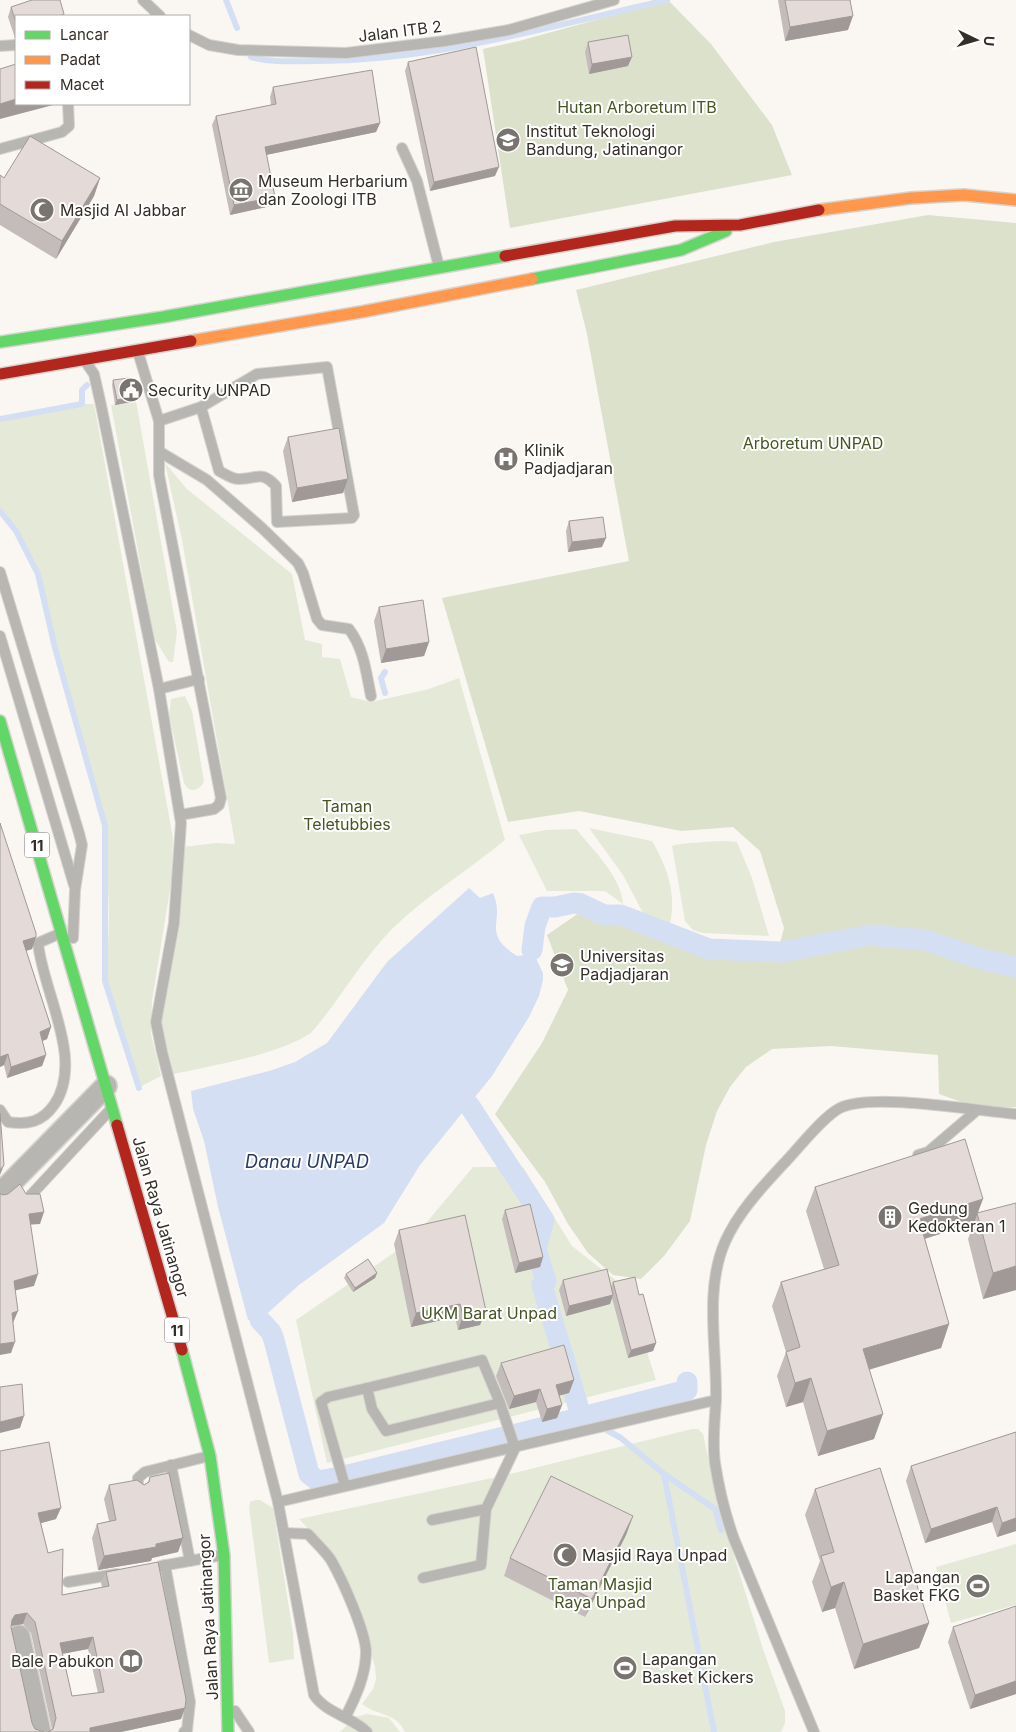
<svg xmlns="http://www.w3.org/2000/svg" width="1016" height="1732" viewBox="0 0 1016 1732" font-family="Inter,sans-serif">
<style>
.green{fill:#e5ead8}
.forest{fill:#dce1cc}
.water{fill:#d5dff4}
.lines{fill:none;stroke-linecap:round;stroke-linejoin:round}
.stream{stroke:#d5dff4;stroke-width:6}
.canal{stroke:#d5dff4;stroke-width:21}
.lane-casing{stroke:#d6d3cf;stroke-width:12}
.street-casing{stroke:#d6d3cf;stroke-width:24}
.fast-casing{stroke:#d6d3cf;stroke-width:14}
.slow-casing{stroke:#d6d3cf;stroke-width:14}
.jam-casing{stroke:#d6d3cf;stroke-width:14}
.lane{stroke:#b8b6b2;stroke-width:10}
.street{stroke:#b8b6b2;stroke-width:21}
.fast{stroke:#63d668;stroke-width:11}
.slow{stroke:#ff974d;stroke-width:11}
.jam{stroke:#b3261e;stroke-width:11}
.wall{fill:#c4bcba;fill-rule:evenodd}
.shaded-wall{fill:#a09997}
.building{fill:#e4dbd8;stroke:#a09997;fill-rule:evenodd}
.labels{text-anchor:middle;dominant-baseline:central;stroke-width:4;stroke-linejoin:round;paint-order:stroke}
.shield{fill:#fff;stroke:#716d68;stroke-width:1}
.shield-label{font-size:15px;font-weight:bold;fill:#342e28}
.street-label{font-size:16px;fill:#342e28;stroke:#fff}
.park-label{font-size:16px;fill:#465623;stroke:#fff}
.poi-label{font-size:16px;fill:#342e28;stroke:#fff;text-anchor:start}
.water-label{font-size:18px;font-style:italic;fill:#273c66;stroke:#fff}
</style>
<rect width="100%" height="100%" fill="#faf7f3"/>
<!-- green -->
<g class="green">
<polygon points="136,401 177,632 173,662 169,662 154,638 111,405"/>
<polygon points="82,404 94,404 173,838 172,877 152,1001 151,1034 161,1076 138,1088 114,1021 107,984 109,912 105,826 55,648 38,574 16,531 0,511 0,419"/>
<path d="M165 463 187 489 292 574 305 640 322 644V657L340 659 351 697 371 702 429 689 459 678 505 840C468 871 425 896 391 930 360 962 340 1000 311 1033 276 1056 212 1065 170 1075L160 1019 182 847 216 843 235 844 182 540Z"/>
<path d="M185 696 192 711 204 781C200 791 189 794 184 783L169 715 171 699Z"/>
<path d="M589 828 652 841C667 866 677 895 670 924L644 915 623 875Z"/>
<path d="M576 829C593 850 621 876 623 904L605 891H547L519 835 546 830Z"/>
<path d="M728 841 737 842 752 878 769 936 703 933 693 930 685 921 672 846C675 843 720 841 728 841Z"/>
<polygon points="473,1167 523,1167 572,1246 627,1289 656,1380 327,1463 296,1320 411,1241"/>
<path d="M692 1429H698L703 1434 719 1508 763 1649 785 1711V1723L781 1732H405C396 1712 377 1716 362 1704L373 1689 376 1679 375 1667 364 1631 312 1533 299 1519 506 1475Z"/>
<polygon points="255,1500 260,1500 273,1508 293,1633 294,1659 269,1663 249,1507 250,1502"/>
<polygon points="1016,1544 1016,1605 951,1623 936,1567"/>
<polygon points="367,1714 389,1718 400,1732 340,1732 355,1717"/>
</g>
<!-- forest -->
<g class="forest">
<polygon points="668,0 711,44 772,125 792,175 510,228 483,49 519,41"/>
<polygon points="928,215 1016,223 1016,1107 975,1107 939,1094 938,1055 831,1046 772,1049 746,1067 730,1087 717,1111 706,1145 690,1221 664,1256 641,1279 613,1275 588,1253 568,1224 545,1182 495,1114 542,1043 568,990 547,935 579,913 710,947 779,947 784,928 760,851 733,827 681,831 579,811 508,822 442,598 629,561 587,334 576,290 774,242"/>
</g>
<!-- water -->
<path class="water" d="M469 888 480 898 493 893C506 922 480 932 517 956L526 955 532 950 543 973V980L539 996 529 1017 492 1076 420 1165 384 1223 299 1285 260 1320H248L218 1207 204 1141 193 1109 191 1091 269 1071 295 1062 327 1043 387 962Z"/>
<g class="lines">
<!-- stream -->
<g class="stream">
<polyline points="226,0 237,28"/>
<path d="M251 57C272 63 294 61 315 61 434 61 551 26 667 0"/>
<polyline points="0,419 82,404 82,390 87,385"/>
<polyline points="0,511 16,531 38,574 55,648 105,826 105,981 139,1088"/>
<polyline points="385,672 381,678 385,693"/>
<polyline points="581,1416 621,1438 664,1474 714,1732"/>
<polyline points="664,1474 715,1509 721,1530"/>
</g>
<!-- canal -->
<g class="canal">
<polyline points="532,950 535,926 542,907 555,907 574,903 581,904 604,915 621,915 709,949 782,952 870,935 925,940 981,959 1016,967"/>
<polyline points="469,1105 544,1220 536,1249 546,1281 542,1285 581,1416"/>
<polyline points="260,1320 271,1332 274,1340 309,1474 318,1481 334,1478"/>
<polyline points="517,1434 687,1390 687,1382"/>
<polyline points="348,1475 504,1437"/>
</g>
<defs>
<g id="lane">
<polyline points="143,0 160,16"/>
<polyline points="189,35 209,45 238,50 346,53 445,41 509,30 614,0"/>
<polyline points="0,46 16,45"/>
<polyline points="402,148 417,181 439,267"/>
<polyline points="0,149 62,132 69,126 68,104"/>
<polyline points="138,352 159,421 159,475 221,798 219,805 214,809 180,815"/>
<path d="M85 361 94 374 101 405 159 689 181 823 174 923 156 1022 162 1052 278 1502 314 1695C326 1713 352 1717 367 1732"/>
<path d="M159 421 201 407 257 374 327 367 354 515 352 518 277 522 276 486C260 469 257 480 238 479 232 479 225 474 219 471L201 407"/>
<path d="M160 452 207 480 262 528 298 563 303 573 317 619 322 625 349 629C364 649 366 672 371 696"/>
<polyline points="0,572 79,833 82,845 75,890 73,938"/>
<polyline points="0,636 74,885"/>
<polyline points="159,689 199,679"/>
<path d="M0 1110 8 1122C28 1125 42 1122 54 1105 85 1060 43 993 38 943L61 933"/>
<polyline points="918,1155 928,1152 976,1111"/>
<polyline points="31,1195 110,1110"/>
<polyline points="171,1465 190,1561"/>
<polyline points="345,1486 321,1402 328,1397 367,1388"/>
<polyline points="138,1492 138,1478 145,1472 209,1456"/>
<polyline points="278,1502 716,1400"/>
<polyline points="432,1520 486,1509 515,1448 500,1403 386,1431 372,1409 367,1388 482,1360 500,1403"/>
<path d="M285 1533 308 1534C315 1542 325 1551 331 1560 342 1579 367 1634 366 1654 365 1677 356 1696 346 1716"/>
<polyline points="165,1565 190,1702 187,1730 184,1732"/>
<polyline points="161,1566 223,1555"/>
<polyline points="423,1578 481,1565 486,1509"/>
<polyline points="68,1582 117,1574"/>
<polyline points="235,1711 249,1732"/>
<path d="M814 1732 734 1539C725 1514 719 1489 715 1463 712 1441 715 1420 716 1399 717 1348 704 1290 725 1242 739 1210 766 1183 789 1158 802 1144 824 1116 840 1108 871 1092 978 1111 1016 1114"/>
</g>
<g id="street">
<polyline points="0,1194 106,1086"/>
<polyline points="19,1636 40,1732"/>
</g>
<g id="fast">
<polyline points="532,279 681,250 726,231"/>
<polyline points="0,342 163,317 505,256"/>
<polyline points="0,721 117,1125"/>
<polyline points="182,1350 210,1456 224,1555 228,1732"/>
</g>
<g id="slow">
<polyline points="819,210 911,198 964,195 1016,200"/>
<polyline points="191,341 361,312 532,279"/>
</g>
<g id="jam">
<polyline points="505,256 675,226 740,225 819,210"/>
<polyline points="0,374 191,341"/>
<polyline points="117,1125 182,1350"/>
</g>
</defs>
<!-- lane casing -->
<use href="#lane" class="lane-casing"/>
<!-- street casing -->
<use href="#street" class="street-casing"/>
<!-- fast casing -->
<use href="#fast" class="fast-casing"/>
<!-- slow casing -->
<use href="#slow" class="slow-casing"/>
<!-- jam casing -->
<use href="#jam" class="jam-casing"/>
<!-- lane -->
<use href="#lane" class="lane"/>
<!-- street -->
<use href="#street" class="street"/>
<!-- fast -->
<use href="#fast" class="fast"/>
<!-- slow -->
<use href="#slow" class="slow"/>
<!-- jam -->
<use href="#jam" class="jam"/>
</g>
<!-- wall -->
<g class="wall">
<polygon points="778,0 850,0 848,30 785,41"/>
<polygon points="11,7 16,16 16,38 15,38 8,17"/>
<polygon points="588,42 628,66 589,74 585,52"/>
<polygon points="408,62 495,176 430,191 405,71"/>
<polygon points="273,87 380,123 376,132 266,155 271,206 230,215 212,125 216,116 271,105 270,97"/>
<polygon points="0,175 4,178 100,178 94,196 56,259 0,225"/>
<polygon points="113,380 131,402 115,405 112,385"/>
<polygon points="288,437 348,479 343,493 292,502 283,451"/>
<polygon points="569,521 602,547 568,552 566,531"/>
<polygon points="379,607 429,642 424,656 381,663 374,621"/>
<polygon points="0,823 32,949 26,951 51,1027 47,1039 42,1041 46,1055 42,1066 7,1078 4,1065 0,1067"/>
<polygon points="815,1187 978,1213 1016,1290 983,1299 968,1239 974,1223 925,1239 949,1324 941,1348 869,1369 874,1439 818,1456 803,1402 786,1407 777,1376 786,1352 772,1306 781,1282 824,1269 806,1211"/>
<polygon points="505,1210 543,1257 540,1267 515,1273 502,1219"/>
<polygon points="399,1230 480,1325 458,1330 455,1317 411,1327 394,1244"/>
<polygon points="377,1273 375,1278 353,1292 344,1278 346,1274"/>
<polygon points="563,1280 611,1287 613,1282 639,1295 656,1343 653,1351 628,1358 612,1298 610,1304 566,1316 559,1290"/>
<polygon points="501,1363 574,1380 569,1393 559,1395 562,1405 557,1418 542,1422 536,1402 509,1409 496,1376"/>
<polygon points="1016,1432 1016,1531 997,1537 992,1522 925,1543 906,1481 911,1466"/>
<path d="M0 1451 56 1519 41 1523 48 1553 62 1595 102 1587 101 1583 106 1572 181 1719 121 1732H48L52 1729 31 1633 23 1624 11 1626 0 1732ZM88 1649 98 1693 72 1696 62 1654Z"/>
<polygon points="150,1477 183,1538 178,1552 152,1558 151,1561 98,1570 92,1538 97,1524 109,1521 104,1499 109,1485 144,1485 148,1482"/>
<polygon points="815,1489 929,1623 919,1648 854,1669 835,1608 822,1612 812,1582 820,1561 805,1515"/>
<polygon points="633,1516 626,1535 585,1617 504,1576 510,1558"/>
<polygon points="1016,1606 1016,1694 970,1709 948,1642 953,1627"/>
</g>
<!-- shaded-wall -->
<g class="shaded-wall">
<polygon points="853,16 848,30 785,41 790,27"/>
<polygon points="632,57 628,66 589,74 592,64"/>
<polygon points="16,99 16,104 57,104 0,119 0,104"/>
<polygon points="380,123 376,132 261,156 265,147"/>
<polygon points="499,167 495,176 430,191 434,182"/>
<polygon points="100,178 94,196 56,259 62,241"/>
<polygon points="275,197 271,206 230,215 234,205"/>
<polygon points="133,397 131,402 115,405 117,400"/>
<polygon points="348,479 343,493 292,502 297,488"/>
<polygon points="606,538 602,547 568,552 572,542"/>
<polygon points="429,642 424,656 381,663 386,649"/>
<polygon points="36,937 32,949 19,953 23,941"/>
<polygon points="51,1027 47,1039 36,1044 40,1032"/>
<polygon points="8,1054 4,1065 0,1067 0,1057"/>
<polygon points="46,1055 42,1066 7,1078 11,1067"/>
<polygon points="4,1165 0,1175 0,1170"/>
<polygon points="983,1199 974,1223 911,1243 919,1219"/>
<polygon points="44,1212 40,1224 25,1225 29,1214"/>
<polygon points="543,1257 540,1267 515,1273 519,1263"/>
<polygon points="1016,1266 1016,1290 983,1299 993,1273"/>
<polygon points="377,1273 375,1278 353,1292 355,1288"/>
<polygon points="38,1274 34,1286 9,1292 14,1281"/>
<polygon points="613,1295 610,1304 566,1316 569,1306"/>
<polygon points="460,1304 455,1317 411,1327 416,1313"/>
<polygon points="18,1311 13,1323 12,1313"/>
<polygon points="486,1311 480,1325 458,1330 463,1316"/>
<polygon points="949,1324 941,1348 855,1374 863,1349"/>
<polygon points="15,1342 11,1353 0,1355 0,1344"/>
<polygon points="656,1343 653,1351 628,1358 631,1350"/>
<polygon points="811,1378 803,1402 786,1407 795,1383"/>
<polygon points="574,1380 569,1393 551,1398 556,1385"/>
<polygon points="540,1389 536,1402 509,1409 514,1396"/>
<polygon points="562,1405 557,1418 542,1422 547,1409"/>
<polygon points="883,1414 874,1439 818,1456 827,1431"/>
<polygon points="24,1416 20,1428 0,1433 0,1422"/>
<polygon points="997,1507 992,1522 925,1543 931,1529"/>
<polygon points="61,1508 56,1519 34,1525 38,1513"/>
<polygon points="633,1516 626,1535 585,1617 592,1599"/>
<polygon points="1016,1518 1016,1531 997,1537 1002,1523"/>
<polygon points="183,1538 178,1552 152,1558 151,1561 98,1570 104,1556"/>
<polygon points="844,1582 835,1608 822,1612 831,1587"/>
<polygon points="27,1613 23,1624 11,1626 12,1620 15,1615"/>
<polygon points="929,1623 919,1648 854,1669 863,1644"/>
<polygon points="93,1637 88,1649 56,1655 60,1643"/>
<polygon points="1016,1681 1016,1694 970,1709 975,1695"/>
<polygon points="185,1708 181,1719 121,1732 88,1732 90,1728"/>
</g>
<!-- building -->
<g class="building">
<polygon points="32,0 60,0 64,14 59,16 16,16 16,23 11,7"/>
<polygon points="785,0 850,0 853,16 790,27"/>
<polygon points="628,35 632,57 592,64 588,42"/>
<polygon points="476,47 499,167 434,182 408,62"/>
<polygon points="16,64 16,99 0,104 0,69"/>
<polygon points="372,70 380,123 265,147 275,197 234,205 216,116 276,104 273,87"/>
<polygon points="30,136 100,178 62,241 0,204 0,175 4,178"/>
<polygon points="129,378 133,397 117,400 113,380"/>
<polygon points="339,428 348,479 297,488 288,437"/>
<polygon points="603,517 606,538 572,542 569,521"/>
<polygon points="423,600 429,642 386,649 379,607"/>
<polygon points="0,823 36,933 36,937 23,941 51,1027 40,1032 46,1055 11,1067 8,1054 0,1057"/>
<polygon points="0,1113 4,1165 0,1170"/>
<polygon points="965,1139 983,1199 919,1219 949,1324 863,1349 883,1414 827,1431 811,1378 795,1383 786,1352 800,1347 781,1282 839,1265 815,1187"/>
<polygon points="20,1184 26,1194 40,1194 44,1212 29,1214 38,1274 14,1281 18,1311 12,1313 15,1342 0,1344 0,1193 2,1195 8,1194"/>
<polygon points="1016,1203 1016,1266 993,1273 977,1213"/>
<polygon points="530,1204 543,1257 519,1263 505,1210"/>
<polygon points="465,1215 486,1311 463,1316 460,1304 416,1313 399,1230"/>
<polygon points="368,1259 377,1273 355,1288 346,1274"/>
<polygon points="607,1269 613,1295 569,1306 563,1280"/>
<polygon points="635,1277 639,1295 643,1294 656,1343 631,1350 613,1282"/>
<polygon points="564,1345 574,1380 556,1385 562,1405 547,1409 540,1389 514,1396 501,1363"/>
<polygon points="22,1384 24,1416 0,1422 0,1387"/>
<polygon points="1016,1432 1016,1518 1002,1523 997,1507 931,1529 911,1466"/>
<path d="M49 1442 61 1508 38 1513 48 1553 63 1549 62 1595 109 1586 106 1572 158 1562 186 1699 185 1708 90 1728V1732H48L53 1729 56 1718 35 1622 27 1613 15 1615 12 1620 11 1627 32 1723 35 1729 44 1732H0V1451ZM93 1637 104 1692 72 1696 60 1643Z"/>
<polygon points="880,1468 929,1623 863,1644 844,1582 831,1587 821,1556 834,1552 815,1489"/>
<polygon points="169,1473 183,1538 156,1544 156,1547 104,1556 97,1524 116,1520 109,1485 137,1480 144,1485 149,1482 150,1477"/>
<polygon points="551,1476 633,1516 592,1599 510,1558"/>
<polygon points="1016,1606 1016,1681 975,1695 953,1627"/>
</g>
<!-- icons -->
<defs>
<symbol id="university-disc" viewBox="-11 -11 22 22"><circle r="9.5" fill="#79746f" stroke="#fff"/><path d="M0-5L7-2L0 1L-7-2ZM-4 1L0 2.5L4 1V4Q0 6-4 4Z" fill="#fff"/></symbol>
<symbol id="museum-disc" viewBox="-11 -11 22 22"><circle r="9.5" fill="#79746f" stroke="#fff"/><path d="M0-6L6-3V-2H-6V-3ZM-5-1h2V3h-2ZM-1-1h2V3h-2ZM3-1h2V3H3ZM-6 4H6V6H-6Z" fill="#fff"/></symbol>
<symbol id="mosque-disc" viewBox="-11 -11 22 22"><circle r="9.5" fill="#79746f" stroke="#fff"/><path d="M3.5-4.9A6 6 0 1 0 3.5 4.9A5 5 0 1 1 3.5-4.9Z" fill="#fff"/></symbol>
<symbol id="civic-disc" viewBox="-11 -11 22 22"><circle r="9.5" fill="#79746f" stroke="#fff"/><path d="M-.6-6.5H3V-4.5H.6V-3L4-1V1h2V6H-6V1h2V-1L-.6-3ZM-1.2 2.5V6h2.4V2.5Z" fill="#fff"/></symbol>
<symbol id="hospital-disc" viewBox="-11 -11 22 22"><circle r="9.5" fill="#79746f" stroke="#fff"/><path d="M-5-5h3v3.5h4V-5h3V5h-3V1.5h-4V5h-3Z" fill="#fff"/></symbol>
<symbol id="building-disc" viewBox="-11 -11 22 22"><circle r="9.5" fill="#79746f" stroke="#fff"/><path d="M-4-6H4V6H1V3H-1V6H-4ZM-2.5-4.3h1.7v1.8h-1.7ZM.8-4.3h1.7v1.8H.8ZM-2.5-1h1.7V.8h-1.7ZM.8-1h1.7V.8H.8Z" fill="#fff"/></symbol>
<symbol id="stadium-disc" viewBox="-11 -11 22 22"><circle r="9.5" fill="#79746f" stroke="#fff"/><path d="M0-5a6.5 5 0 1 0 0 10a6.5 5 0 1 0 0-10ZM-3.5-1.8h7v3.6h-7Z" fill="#fff"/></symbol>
<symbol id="library-disc" viewBox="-11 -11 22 22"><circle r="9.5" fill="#79746f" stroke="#fff"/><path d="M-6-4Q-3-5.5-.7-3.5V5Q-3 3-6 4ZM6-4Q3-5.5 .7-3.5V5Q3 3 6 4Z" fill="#fff"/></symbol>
</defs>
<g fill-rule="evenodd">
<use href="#university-disc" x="494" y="126" width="28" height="28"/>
<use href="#museum-disc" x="227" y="176" width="28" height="28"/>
<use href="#mosque-disc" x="28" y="196" width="28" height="28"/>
<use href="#civic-disc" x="117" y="376" width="28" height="28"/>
<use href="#hospital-disc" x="492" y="445" width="28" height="28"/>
<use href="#university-disc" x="548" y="951" width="28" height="28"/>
<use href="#building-disc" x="876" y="1203" width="28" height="28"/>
<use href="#mosque-disc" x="551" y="1541" width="28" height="28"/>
<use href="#stadium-disc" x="964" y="1572" width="28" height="28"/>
<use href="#library-disc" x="117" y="1647" width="28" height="28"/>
<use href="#stadium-disc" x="611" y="1654" width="28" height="28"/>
</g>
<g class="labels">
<!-- shield labels -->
<g class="shield">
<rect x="24.5" y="832.5" width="25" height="25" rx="4"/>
<rect x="164.5" y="1317.5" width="25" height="25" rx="4"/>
</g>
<g class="shield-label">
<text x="37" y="845">11</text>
<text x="177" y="1330">11</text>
</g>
<!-- street labels -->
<g class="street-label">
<text transform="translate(400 31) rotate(-7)">Jalan ITB 2</text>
<text transform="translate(161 1217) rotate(74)">Jalan Raya Jatinangor</text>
<text transform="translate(208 1617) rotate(-93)">Jalan Raya Jatinangor</text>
</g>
<!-- park labels -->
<g class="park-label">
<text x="637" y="107">Hutan Arboretum ITB</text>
<text x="813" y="443">Arboretum UNPAD</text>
<text x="347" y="806">Taman<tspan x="347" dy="18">Teletubbies</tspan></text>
<text x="489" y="1313">UKM Barat Unpad</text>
<text x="600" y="1584">Taman Masjid<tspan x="600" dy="18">Raya Unpad</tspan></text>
</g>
<!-- poi labels -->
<g class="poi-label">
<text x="526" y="131">Institut Teknologi<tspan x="526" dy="18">Bandung, Jatinangor</tspan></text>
<text x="258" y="181">Museum Herbarium<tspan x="258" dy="18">dan Zoologi ITB</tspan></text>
<text x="60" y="210">Masjid Al Jabbar</text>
<text x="148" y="390">Security UNPAD</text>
<text x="524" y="450">Klinik<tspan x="524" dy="18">Padjadjaran</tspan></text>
<text x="580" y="956">Universitas<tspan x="580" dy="18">Padjadjaran</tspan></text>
<text x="908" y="1208">Gedung<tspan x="908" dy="18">Kedokteran 1</tspan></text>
<text x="582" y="1555">Masjid Raya Unpad</text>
<text x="960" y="1577" text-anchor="end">Lapangan<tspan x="960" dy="18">Basket FKG</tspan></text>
<text x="642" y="1659">Lapangan<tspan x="642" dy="18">Basket Kickers</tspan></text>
<text x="114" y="1661" text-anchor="end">Bale Pabukon</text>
</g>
<!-- water labels -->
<g class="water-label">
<text x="307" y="1161">Danau UNPAD</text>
</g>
</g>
<!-- legend -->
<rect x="15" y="15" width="175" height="90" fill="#ffffff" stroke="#aeaba9"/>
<rect x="25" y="31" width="25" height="8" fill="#63d668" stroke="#aeaba9"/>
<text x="60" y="40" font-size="15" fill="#342e28">Lancar</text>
<rect x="25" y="56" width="25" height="8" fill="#ff974d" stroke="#aeaba9"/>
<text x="60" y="65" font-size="15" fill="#342e28">Padat</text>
<rect x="25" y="81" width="25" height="8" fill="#b3261e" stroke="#aeaba9"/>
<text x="60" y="90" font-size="15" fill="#342e28">Macet</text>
<!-- north arrow -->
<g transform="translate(976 40) rotate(95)" stroke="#ffffff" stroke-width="4" paint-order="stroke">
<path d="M0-4L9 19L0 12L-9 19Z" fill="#342e28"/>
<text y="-8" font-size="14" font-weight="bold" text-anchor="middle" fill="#342e28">U</text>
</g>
</svg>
